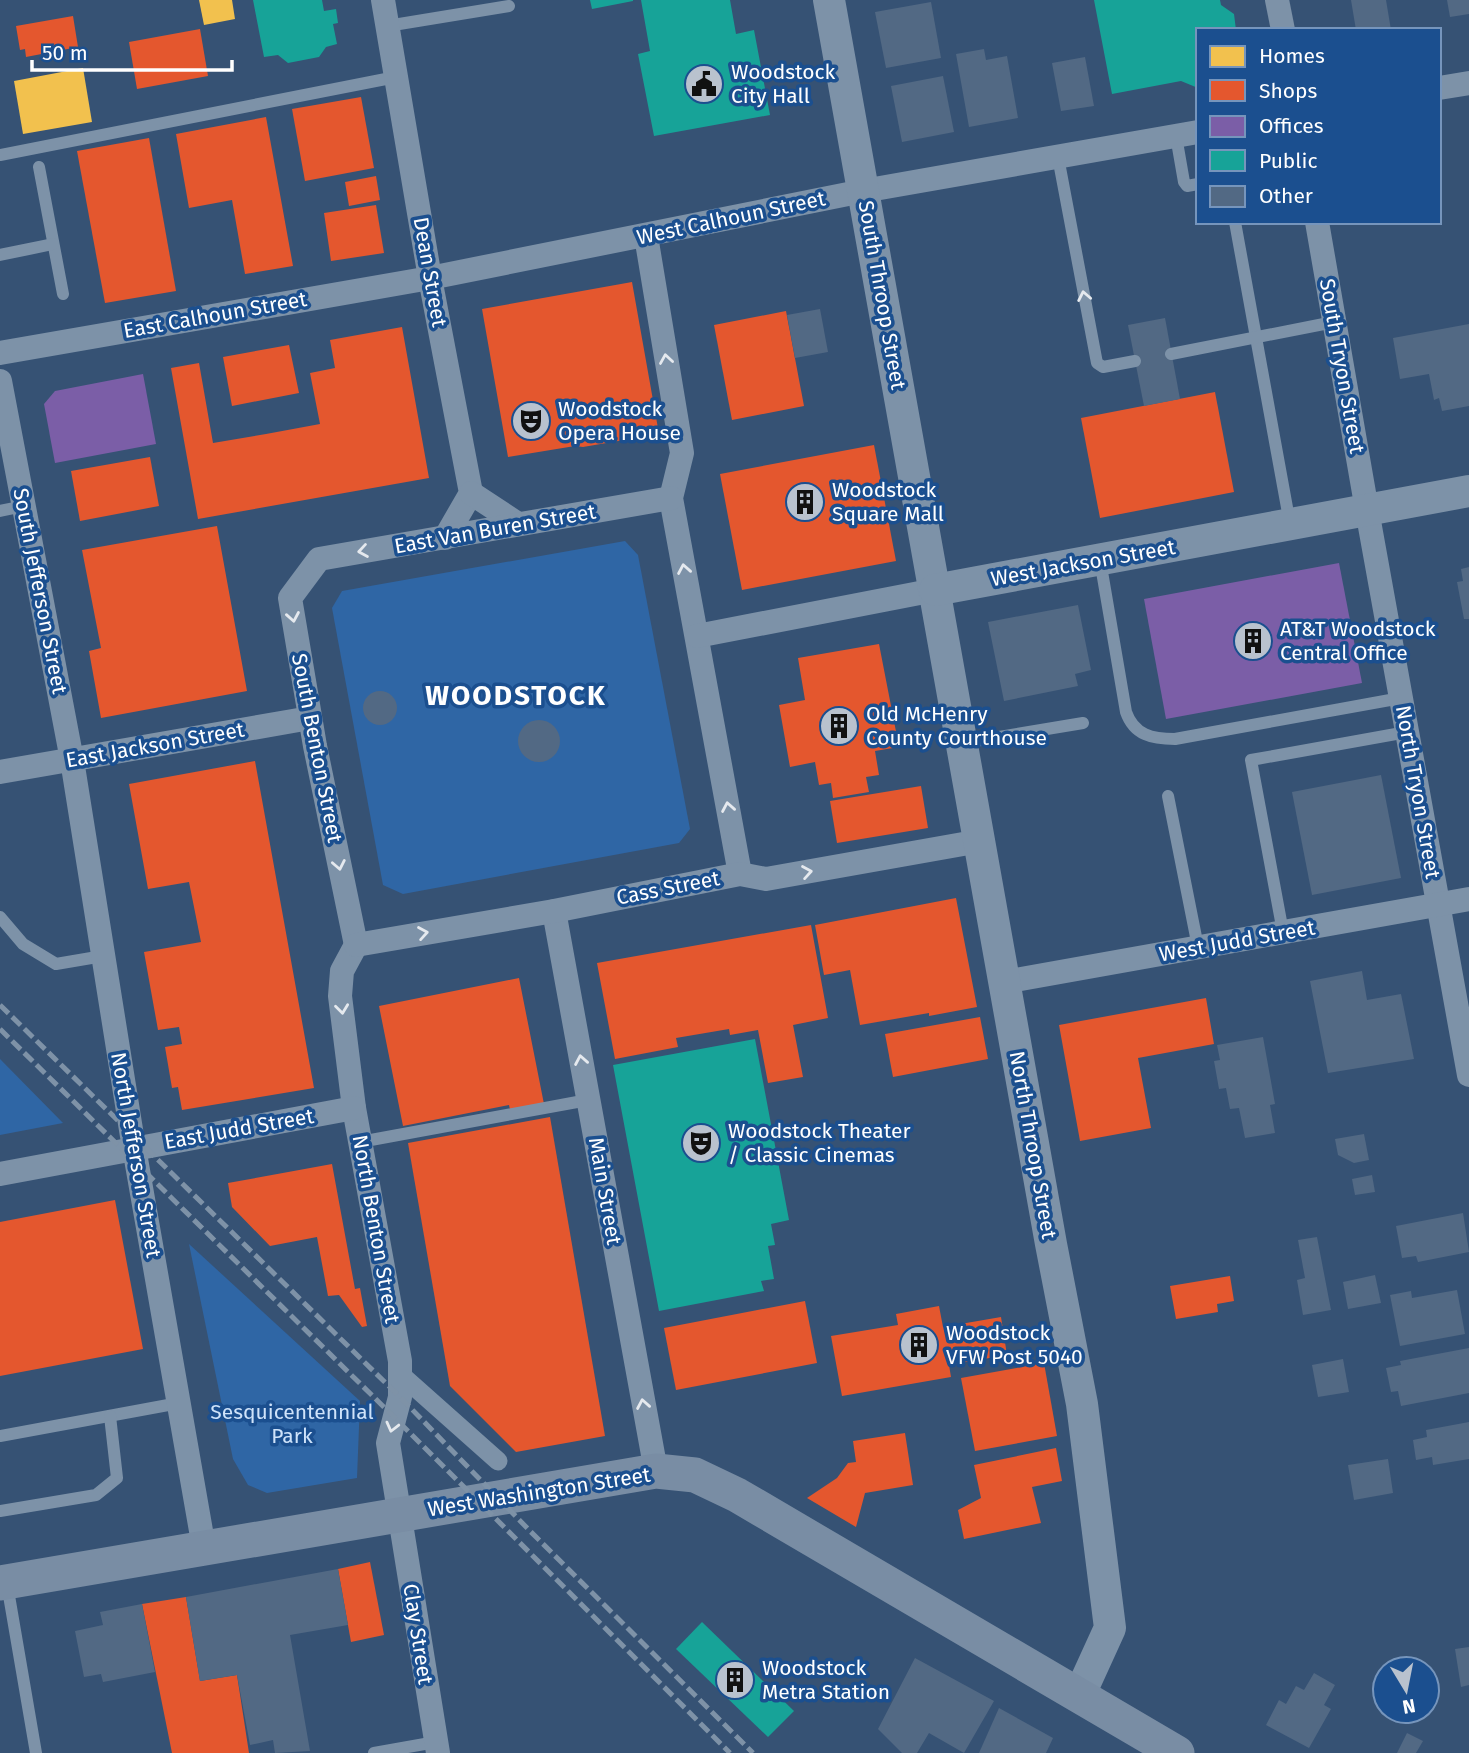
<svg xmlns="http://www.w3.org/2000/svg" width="1469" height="1753" viewBox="0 0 1469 1753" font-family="'Fira Sans',sans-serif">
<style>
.green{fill:#2f66a5}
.homes{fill:#f2c14e}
.shops{fill:#e4572e}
.offices{fill:#7b5ea7}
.public{fill:#17a398}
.building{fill:#526984}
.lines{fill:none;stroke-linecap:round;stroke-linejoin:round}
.service{stroke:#7d92a8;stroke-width:12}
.pedestrian{stroke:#7d92a8;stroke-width:19}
.minor{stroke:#7d92a8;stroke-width:24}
.tertiary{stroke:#7d92a8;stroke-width:32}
.secondary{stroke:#798da4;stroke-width:35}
.rail{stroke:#7e92a7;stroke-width:5;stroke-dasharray:12 5;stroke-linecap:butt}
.oneway{stroke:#e5e9ee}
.labels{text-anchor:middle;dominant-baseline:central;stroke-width:7;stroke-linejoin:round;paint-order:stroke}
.poi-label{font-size:21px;fill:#fff;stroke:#1b4f8f;text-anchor:start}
.street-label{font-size:21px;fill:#fff;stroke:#1b4f8f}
.park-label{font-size:21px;fill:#cfe3fa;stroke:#1b4f8f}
.district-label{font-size:28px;font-weight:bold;letter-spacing:2px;fill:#fff;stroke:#1b4f8f}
</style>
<rect width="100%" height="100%" fill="#365274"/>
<!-- green -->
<g class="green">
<polygon points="625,541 638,555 690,829 679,843 403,894 383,885 332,608 342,591"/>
<polygon points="0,1059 63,1123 0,1135"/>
<polygon points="189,1244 360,1401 357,1478 267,1493 248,1485 233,1459"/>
</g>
<!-- homes -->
<g class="homes">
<polygon points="199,0 232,0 235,19 204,25"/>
<polygon points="83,68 92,122 23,134 14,81"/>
</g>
<!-- shops -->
<g class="shops">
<polygon points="73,16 78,47 26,57 25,49 20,50 16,26"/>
<polygon points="200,29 208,76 137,89 129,42"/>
<polygon points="361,97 374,168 305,181 292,109"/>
<polygon points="266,117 293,266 245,274 232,200 189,208 176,134"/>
<polygon points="149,138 176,291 105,303 77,151"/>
<polygon points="376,176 380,200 349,206 345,182"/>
<polygon points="376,205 384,253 331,261 324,213"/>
<polygon points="632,282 659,434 583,447 575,446 508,457 482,309"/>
<polygon points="786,311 804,406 732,420 714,325"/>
<polygon points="402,327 429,478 198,519 171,368 199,363 213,443 266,434 320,424 310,373 335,368 330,340"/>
<polygon points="289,345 299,393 232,406 223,357"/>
<polygon points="1215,392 1234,492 1100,518 1081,418"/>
<polygon points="874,445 896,561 742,590 720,474"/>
<polygon points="150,457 159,506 80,521 71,471"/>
<polygon points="217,526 247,691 101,718 89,651 101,648 82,550"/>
<polygon points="879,644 899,747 875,751 879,775 866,777 869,792 833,798 831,783 819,785 815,762 790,767 779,705 805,700 798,658"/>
<polygon points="255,761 314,1088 182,1110 178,1087 172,1088 165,1047 182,1044 179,1027 158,1030 144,952 201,942 189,882 148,889 129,784"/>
<polygon points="921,786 928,828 837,843 830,801"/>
<polygon points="956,898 977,1007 929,1016 929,1013 860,1025 850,970 824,975 815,925"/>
<polygon points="811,925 828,1018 793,1025 803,1077 768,1083 758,1030 730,1035 729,1029 676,1038 678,1047 615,1059 597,963"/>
<polygon points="519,978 544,1104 510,1110 509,1105 403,1126 379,1006"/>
<polygon points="1206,998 1214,1044 1138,1058 1151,1128 1080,1141 1059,1025"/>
<polygon points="980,1017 988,1059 893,1077 885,1034"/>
<polygon points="550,1117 605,1436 516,1452 450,1386 408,1143"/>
<polygon points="332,1164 355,1289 360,1288 367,1326 362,1327 339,1295 328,1296 317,1237 270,1246 232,1207 228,1183"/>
<polygon points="115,1200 143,1349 0,1376 0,1222"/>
<polygon points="1230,1276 1234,1301 1217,1304 1218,1312 1176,1319 1170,1286"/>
<polygon points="805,1301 817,1363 676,1390 664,1328"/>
<polygon points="939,1306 943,1327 1001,1317 1007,1355 949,1365 951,1377 842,1396 831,1336 898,1325 896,1314"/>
<polygon points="1044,1363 1057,1436 975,1451 961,1378"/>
<polygon points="905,1433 913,1485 865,1493 856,1527 807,1498 837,1478 848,1463 856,1462 853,1441"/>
<polygon points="1056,1448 1062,1481 1032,1487 1041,1523 964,1539 958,1510 981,1498 974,1465"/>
<polygon points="370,1562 384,1635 351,1642 338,1569"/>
<polygon points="186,1597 200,1681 237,1675 249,1753 172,1753 142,1604"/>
</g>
<!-- offices -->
<g class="offices">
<polygon points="143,374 156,444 55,463 44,404 55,391"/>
<polygon points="1339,563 1362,683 1166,719 1144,599"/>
</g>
<!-- public -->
<g class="public">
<polygon points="253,0 322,0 324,11 336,9 338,23 333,24 337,44 326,47 319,57 288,63 278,55 264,57"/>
<polygon points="590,0 633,0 633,1 592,9"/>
<polygon points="641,0 730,0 736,34 754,30 770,115 654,136 638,54 650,51"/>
<polygon points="1094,0 1220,0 1221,5 1234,14 1236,30 1198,30 1198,88 1181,81 1112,94"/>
<polygon points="755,1039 789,1220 771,1224 775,1245 768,1246 774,1279 761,1281 764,1291 659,1311 613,1065"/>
<polygon points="702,1622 794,1711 768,1737 676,1649"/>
</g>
<!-- building -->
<g class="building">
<polygon points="1351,0 1386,0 1391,30 1356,30"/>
<polygon points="1447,0 1469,0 1469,14 1450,17"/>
<polygon points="931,2 941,58 886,68 875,12"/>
<polygon points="984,49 986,60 1007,56 1018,118 969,127 956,54"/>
<polygon points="1085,57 1094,106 1061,111 1052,63"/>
<polygon points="943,76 954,132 902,142 891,86"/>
<polygon points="820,309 828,352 795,358 787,315"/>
<polygon points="1165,318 1180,399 1144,406 1128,325"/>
<polygon points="1469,324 1469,406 1442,411 1439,398 1434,400 1429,374 1400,379 1393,338"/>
<polygon points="1469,567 1469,619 1464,619 1457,582 1463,581 1461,569"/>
<polygon points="1078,605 1091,670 1075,674 1078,686 1004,701 988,622"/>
<circle cx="380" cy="708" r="17"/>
<circle cx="539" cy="741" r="21"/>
<polygon points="1381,775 1401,878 1312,895 1292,792"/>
<polygon points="1362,971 1367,1000 1401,994 1414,1059 1328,1073 1310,981"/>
<polygon points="1263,1037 1275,1104 1270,1105 1275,1133 1245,1138 1239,1108 1230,1109 1226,1088 1219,1089 1214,1061 1220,1060 1217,1045"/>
<polygon points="1364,1134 1369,1160 1354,1163 1338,1155 1335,1139"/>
<polygon points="1372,1175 1375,1192 1355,1195 1352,1179"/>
<polygon points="1463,1213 1469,1252 1418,1262 1416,1256 1402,1258 1396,1226"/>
<polygon points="1317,1237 1331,1310 1303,1315 1297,1280 1305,1278 1298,1240"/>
<polygon points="1375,1275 1381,1303 1348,1309 1343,1282"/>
<polygon points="1457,1290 1465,1334 1400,1346 1390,1295 1411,1291 1412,1298"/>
<polygon points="1469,1348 1469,1393 1401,1406 1398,1391 1391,1392 1386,1368 1401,1365 1400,1361"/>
<polygon points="1343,1359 1349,1392 1318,1397 1312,1365"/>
<polygon points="1469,1422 1469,1459 1433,1465 1432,1457 1416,1460 1413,1440 1427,1437 1426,1430"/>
<polygon points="1388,1459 1393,1493 1354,1500 1348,1465"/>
<polygon points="338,1569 348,1625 290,1635 310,1751 275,1753 273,1740 250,1745 237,1675 200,1681 186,1597"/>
<polygon points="142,1604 155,1672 103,1682 101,1674 84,1677 75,1631 103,1625 100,1612"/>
<polygon points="1469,1647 1469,1685 1461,1687 1455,1649"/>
<polygon points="915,1658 994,1701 964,1753 929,1733 917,1753 902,1753 878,1729"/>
<polygon points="1314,1673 1335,1685 1324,1705 1331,1709 1309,1748 1266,1725 1279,1700 1286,1704 1296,1686 1304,1690"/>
<polygon points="999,1708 1053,1738 1046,1753 979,1753"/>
<polygon points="1407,1733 1423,1741 1416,1753 1397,1753"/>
</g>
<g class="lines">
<!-- service -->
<g class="service">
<polyline points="387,26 509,6"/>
<polyline points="1176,136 1184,182 1187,186 1198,184"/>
<polyline points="0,155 396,77"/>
<polyline points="1058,157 1097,363 1103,367 1135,361"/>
<polyline points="39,167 63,294"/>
<polyline points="1235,222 1290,524"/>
<polyline points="0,255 53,244"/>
<polyline points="1171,354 1334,322"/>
<polyline points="0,511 24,506"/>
<path d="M1100 560 1126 712C1134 735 1152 739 1175 739L1401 698"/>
<polyline points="963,743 1083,723"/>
<polyline points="1168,796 1198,947"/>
<polyline points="0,917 23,944 56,964 103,956"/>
<polyline points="1283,932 1251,760 1407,732"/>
<polyline points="360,1142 588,1100"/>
<polyline points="0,1436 179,1403"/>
<polyline points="0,1511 96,1495 117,1478 110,1416"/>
<polyline points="7,1584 36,1753"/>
<polyline points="374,1753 436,1742"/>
</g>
<!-- pedestrian -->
<polyline class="pedestrian" points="399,1373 498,1461"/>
<!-- minor -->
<g class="minor">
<polyline points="383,0 430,278 471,493 445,538"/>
<polyline points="1277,0 1283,30"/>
<polyline points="1439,88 1469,83"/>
<polyline points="1317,222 1367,510 1469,1075"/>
<polyline points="646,236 682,453 671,498 740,874"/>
<polyline points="0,353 430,278 863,191 1198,132"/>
<polyline points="0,381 72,760 132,1136 204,1548"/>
<polyline points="471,493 518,524"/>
<polyline points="697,636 935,590"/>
<polyline points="0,772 310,718"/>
<polyline points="554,911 656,1471"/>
<polyline points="356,945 342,971 340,996 354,1108 400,1361 400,1397 388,1443 438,1753"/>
<polyline points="356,945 315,746 290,598 319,559 671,498"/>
<polyline points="356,945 554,911 740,874 766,879 980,841"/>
<polyline points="1004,982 1469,899"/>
<polyline points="0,1174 354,1108"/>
</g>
<!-- tertiary -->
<g class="tertiary">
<polyline points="829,0 1051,1244 1082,1404 1110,1628 1079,1696"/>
<polyline points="935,590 1469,491"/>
</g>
<!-- secondary -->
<polyline class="secondary" points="0,1583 656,1471 695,1475 737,1495 1177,1753"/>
<!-- rail -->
<g class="rail">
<polyline points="0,1005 400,1397 530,1531 753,1753"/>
<polyline points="0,1029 394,1417 730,1753"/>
</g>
</g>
<!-- one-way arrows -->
<defs><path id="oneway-chevron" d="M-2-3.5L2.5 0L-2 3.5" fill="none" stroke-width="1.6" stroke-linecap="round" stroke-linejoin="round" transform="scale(1.75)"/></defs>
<g class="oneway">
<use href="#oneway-chevron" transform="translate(1084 296) rotate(-101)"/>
<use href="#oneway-chevron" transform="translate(666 359) rotate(-99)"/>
<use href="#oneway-chevron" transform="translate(363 551) rotate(171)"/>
<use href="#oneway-chevron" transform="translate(684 569) rotate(-100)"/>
<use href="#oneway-chevron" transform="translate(293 617) rotate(80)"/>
<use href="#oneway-chevron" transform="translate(728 807) rotate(-100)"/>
<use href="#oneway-chevron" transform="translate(339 865) rotate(79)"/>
<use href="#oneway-chevron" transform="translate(807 872) rotate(-10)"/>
<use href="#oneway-chevron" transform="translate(423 933) rotate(-10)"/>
<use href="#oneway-chevron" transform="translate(342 1009) rotate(83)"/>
<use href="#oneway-chevron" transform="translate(581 1060) rotate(-100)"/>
<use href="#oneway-chevron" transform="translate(643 1404) rotate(-100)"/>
<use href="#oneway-chevron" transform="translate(392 1427) rotate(104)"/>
</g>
<!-- icons -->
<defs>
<symbol id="civic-disc" viewBox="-11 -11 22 22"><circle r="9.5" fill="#b9c2ce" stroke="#1b4f8f"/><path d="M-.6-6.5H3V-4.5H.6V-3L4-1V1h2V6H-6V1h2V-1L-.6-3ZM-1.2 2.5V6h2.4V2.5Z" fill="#111"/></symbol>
<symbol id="theatre-disc" viewBox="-11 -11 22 22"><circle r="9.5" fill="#b9c2ce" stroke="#1b4f8f"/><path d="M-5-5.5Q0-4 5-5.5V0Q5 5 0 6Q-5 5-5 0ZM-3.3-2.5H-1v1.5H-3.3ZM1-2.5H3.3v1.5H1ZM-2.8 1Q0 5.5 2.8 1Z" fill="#111"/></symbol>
<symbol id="building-disc" viewBox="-11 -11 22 22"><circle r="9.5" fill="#b9c2ce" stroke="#1b4f8f"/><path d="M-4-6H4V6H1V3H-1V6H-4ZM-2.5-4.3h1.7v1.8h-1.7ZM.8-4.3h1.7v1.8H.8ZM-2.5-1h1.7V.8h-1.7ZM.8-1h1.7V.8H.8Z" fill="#111"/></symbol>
</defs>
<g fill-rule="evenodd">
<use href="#civic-disc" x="682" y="62" width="44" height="44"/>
<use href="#theatre-disc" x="509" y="399" width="44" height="44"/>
<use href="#building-disc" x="783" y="480" width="44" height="44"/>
<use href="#building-disc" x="1231" y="619" width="44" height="44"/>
<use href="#building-disc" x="817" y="704" width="44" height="44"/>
<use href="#theatre-disc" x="679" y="1121" width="44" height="44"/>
<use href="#building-disc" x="897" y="1323" width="44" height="44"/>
<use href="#building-disc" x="713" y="1658" width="44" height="44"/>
</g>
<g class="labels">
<!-- poi labels -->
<g class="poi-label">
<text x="731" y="72">Woodstock<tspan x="731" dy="24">City Hall</tspan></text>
<text x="558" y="409">Woodstock<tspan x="558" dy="24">Opera House</tspan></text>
<text x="832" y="490">Woodstock<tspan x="832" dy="24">Square Mall</tspan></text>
<text x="1280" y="629">AT&amp;T Woodstock<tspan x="1280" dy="24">Central Office</tspan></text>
<text x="866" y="714">Old McHenry<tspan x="866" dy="24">County Courthouse</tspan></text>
<text x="728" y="1131">Woodstock Theater<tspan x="728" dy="24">/ Classic Cinemas</tspan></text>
<text x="946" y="1333">Woodstock<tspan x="946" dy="24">VFW Post 5040</tspan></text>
<text x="762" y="1668">Woodstock<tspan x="762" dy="24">Metra Station</tspan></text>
</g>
<!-- street labels -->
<g class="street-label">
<text transform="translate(731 218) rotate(-12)">West Calhoun Street</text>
<text transform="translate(430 272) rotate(80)">Dean Street</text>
<text transform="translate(882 295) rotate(80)">South Throop Street</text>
<text transform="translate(215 315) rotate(-10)">East Calhoun Street</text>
<text transform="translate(1342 366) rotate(80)">South Tryon Street</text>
<text transform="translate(495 529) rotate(-10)">East Van Buren Street</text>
<text transform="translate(1083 563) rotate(-10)">West Jackson Street</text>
<text transform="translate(40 591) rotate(79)">South Jefferson Street</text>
<text transform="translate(155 745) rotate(-10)">East Jackson Street</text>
<text transform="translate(317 748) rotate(79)">South Benton Street</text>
<text transform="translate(1418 792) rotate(80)">North Tryon Street</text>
<text transform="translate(668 888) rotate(-11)">Cass Street</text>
<text transform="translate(1237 941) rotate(-10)">West Judd Street</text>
<text transform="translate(239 1129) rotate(-10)">East Judd Street</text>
<text transform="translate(1033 1145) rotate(80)">North Throop Street</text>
<text transform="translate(136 1155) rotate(80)">North Jefferson Street</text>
<text transform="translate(605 1191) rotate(80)">Main Street</text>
<text transform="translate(376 1229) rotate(80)">North Benton Street</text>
<text transform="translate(539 1492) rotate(-9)">West Washington Street</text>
<text transform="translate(418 1634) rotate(81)">Clay Street</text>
</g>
<!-- park labels -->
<g class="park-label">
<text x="292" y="1412">Sesquicentennial<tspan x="292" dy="24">Park</tspan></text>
</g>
<!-- district labels -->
<g class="district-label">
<text x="516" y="695">WOODSTOCK</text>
</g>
</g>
<!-- legend -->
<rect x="1196" y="28" width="245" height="196" fill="#1b4f8f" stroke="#7695bc" stroke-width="2"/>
<rect x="1210" y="46" width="35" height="21" fill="#f2c14e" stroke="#7695bc" stroke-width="2"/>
<text x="1259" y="63" font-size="21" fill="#ffffff">Homes</text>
<rect x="1210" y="80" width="35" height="21" fill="#e4572e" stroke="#7695bc" stroke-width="2"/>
<text x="1259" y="98" font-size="21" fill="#ffffff">Shops</text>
<rect x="1210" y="116" width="35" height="21" fill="#7b5ea7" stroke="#7695bc" stroke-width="2"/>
<text x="1259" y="133" font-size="21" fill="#ffffff">Offices</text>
<rect x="1210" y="150" width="35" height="21" fill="#17a398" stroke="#7695bc" stroke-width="2"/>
<text x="1259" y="168" font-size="21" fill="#ffffff">Public</text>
<rect x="1210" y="186" width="35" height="21" fill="#526984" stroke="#7695bc" stroke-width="2"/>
<text x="1259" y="203" font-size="21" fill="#ffffff">Other</text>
<!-- north arrow -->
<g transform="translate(1406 1690) rotate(170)"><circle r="33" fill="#1b4f8f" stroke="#7695bc" stroke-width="2"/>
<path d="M0-5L12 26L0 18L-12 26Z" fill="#b9c2ce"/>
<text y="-10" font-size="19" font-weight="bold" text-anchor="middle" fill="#ffffff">N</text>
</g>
<!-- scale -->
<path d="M32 60v10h200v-10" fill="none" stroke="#ffffff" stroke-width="3.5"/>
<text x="42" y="60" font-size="21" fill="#ffffff" stroke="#1b4f8f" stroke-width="5" paint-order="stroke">50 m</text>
</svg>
